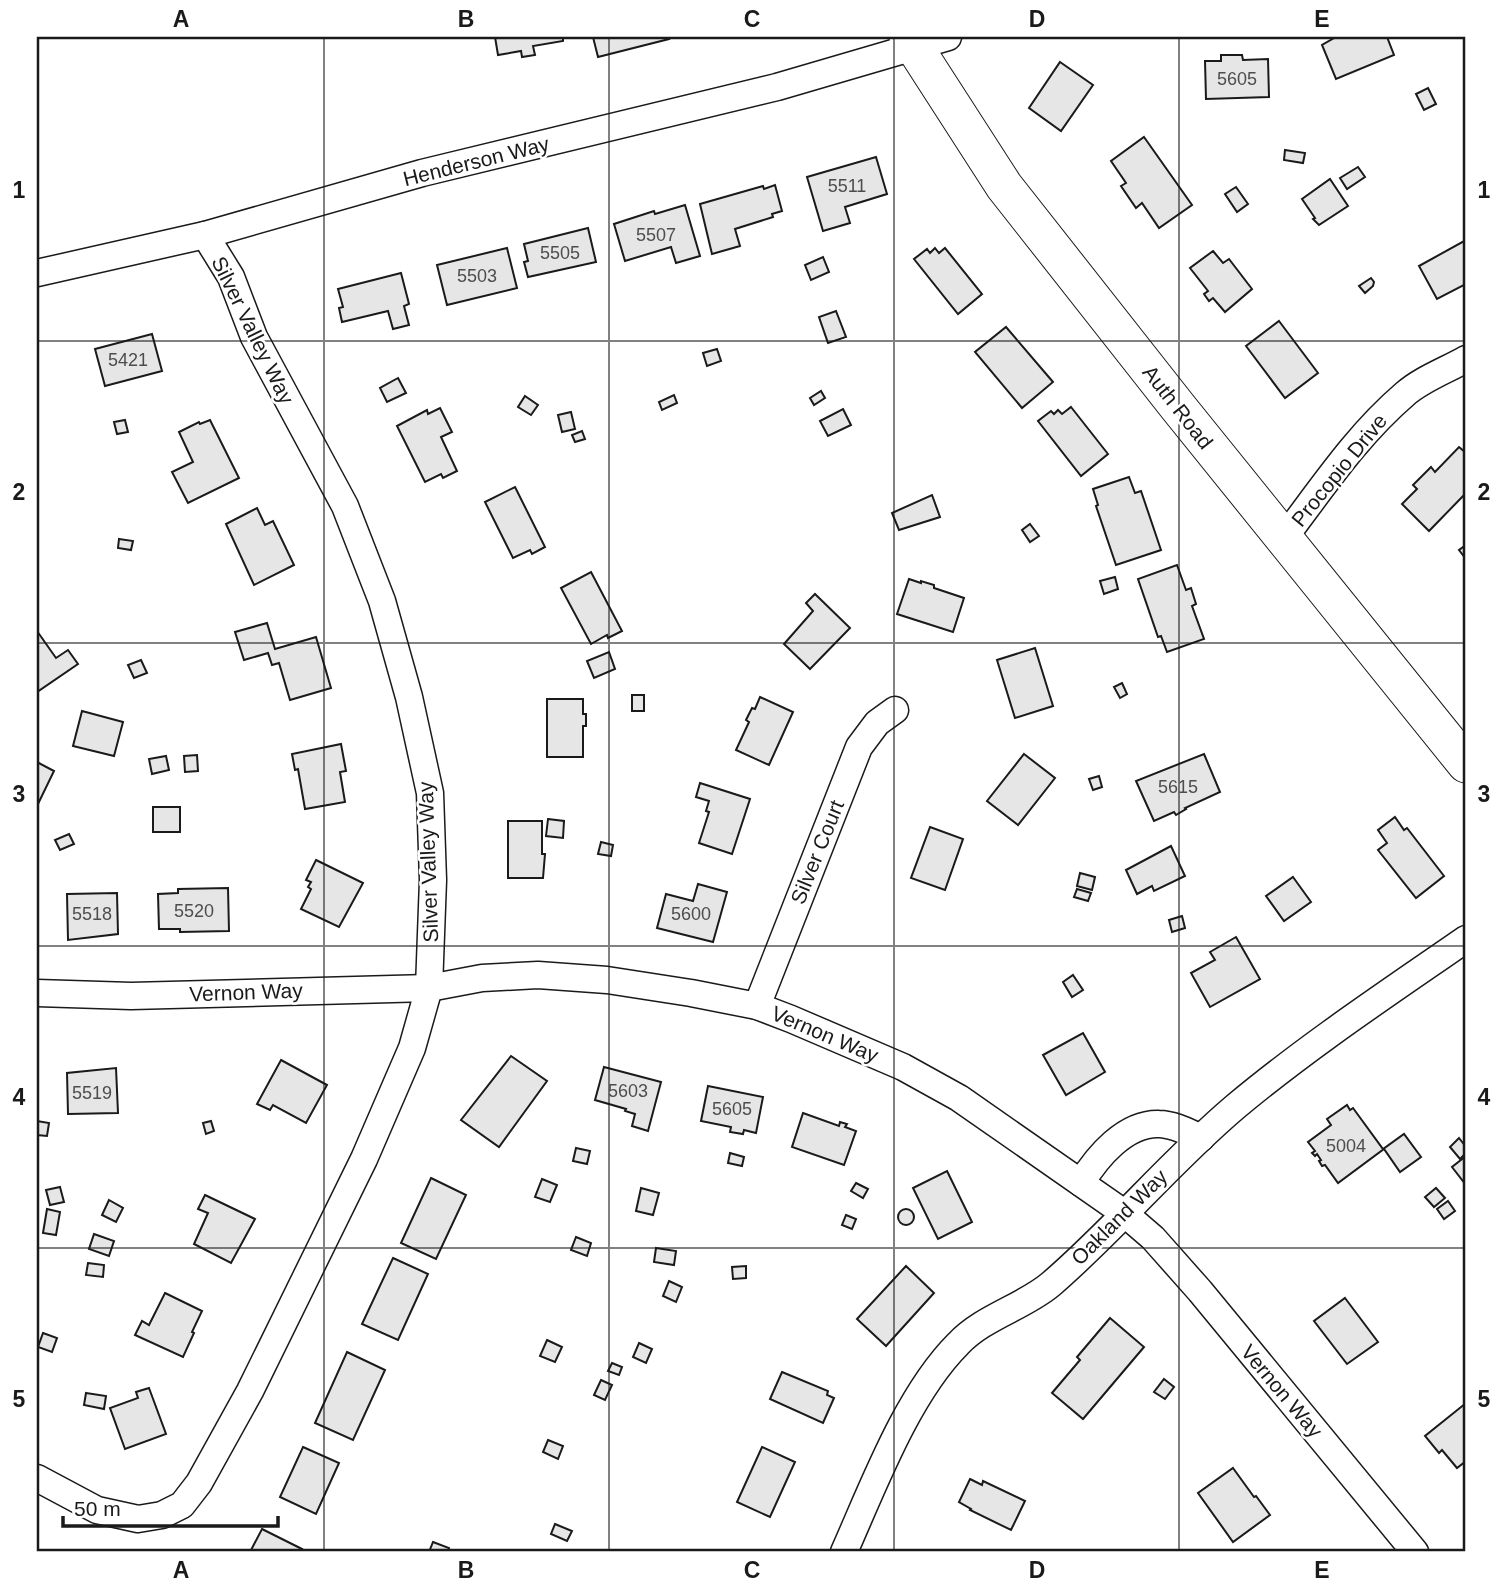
<svg xmlns="http://www.w3.org/2000/svg" width="1503" height="1589" viewBox="0 0 1503 1589" font-family="Helvetica,sans-serif">
<style>
.building{fill:#e6e6e6;stroke:#1a1a1a;stroke-width:2}
.lines{fill:none;stroke-linecap:round;stroke-linejoin:round}
.street-casing{stroke:#1a1a1a;stroke-width:29}
.secondary-casing{stroke:#1a1a1a;stroke-width:39}
.street{stroke:#fff;stroke-width:26}
.secondary{stroke:#fff;stroke-width:37}
.grid{fill:none;stroke:#1a1a1a;stroke-width:2;stroke-opacity:0.55}
.labels{text-anchor:middle;dominant-baseline:central;stroke-width:5;stroke-linejoin:round;paint-order:stroke}
.number-label{font-size:18px;fill:#4d4d4d}
.street-label{font-size:21px;fill:#1a1a1a;stroke:#fff}
.neatline{fill:none;stroke:#1a1a1a;stroke-width:2.5}
.grid-label{font-size:23px;text-anchor:middle;font-weight:bold;fill:#1a1a1a}
</style>
<rect width="100%" height="100%" fill="#fff"/>
<!-- building -->
<g class="building">
<polygon points="495,37 563,37 563,41 533,46 535,55 522,57 521,51 498,55"/>
<polygon points="593,37 668,37 669,39 598,57"/>
<polygon points="1336,37 1387,37 1394,55 1336,79 1322,45"/>
<polygon points="1221,55 1242,55 1243,60 1268,59 1269,97 1206,99 1205,61 1221,61"/>
<polygon points="1060,62 1093,85 1061,131 1029,108"/>
<polygon points="1428,88 1436,104 1424,110 1416,94"/>
<polygon points="1144,137 1192,205 1159,228 1142,203 1136,208 1121,186 1126,183 1111,161"/>
<polygon points="1285,150 1305,153 1303,163 1284,160"/>
<polygon points="876,157 887,194 845,207 850,223 823,231 807,177"/>
<polygon points="1358,167 1365,177 1347,189 1340,178"/>
<polygon points="1330,179 1348,206 1319,225 1313,219 1315,218 1302,199"/>
<polygon points="775,185 782,211 772,214 773,217 735,229 740,246 712,254 700,204 763,186 764,189"/>
<polygon points="1236,187 1248,204 1237,212 1225,194"/>
<polygon points="685,205 700,256 676,263 671,247 625,261 614,224 654,211 655,214"/>
<polygon points="588,228 596,262 528,277 524,262 528,261 524,244"/>
<polygon points="1466,240 1466,284 1437,299 1419,266"/>
<polygon points="507,248 517,288 447,305 437,265"/>
<polygon points="935,248 939,253 945,248 982,294 958,314 914,259 927,249 930,253"/>
<polygon points="1213,251 1223,263 1229,259 1252,289 1225,312 1213,298 1209,301 1204,294 1208,291 1190,268"/>
<polygon points="823,257 829,272 811,280 805,265"/>
<polygon points="401,273 409,304 404,306 409,325 393,329 388,311 342,322 339,308 343,307 338,289"/>
<polygon points="1371,278 1374,282 1373,286 1365,293 1359,286"/>
<polygon points="836,311 846,337 828,343 819,317"/>
<polygon points="1279,321 1318,373 1285,398 1246,346"/>
<polygon points="1006,327 1053,382 1022,408 975,352"/>
<polygon points="152,334 162,371 105,386 95,349"/>
<polygon points="717,349 721,361 707,366 703,353"/>
<polygon points="398,378 406,393 387,402 380,388"/>
<polygon points="821,391 825,398 814,405 810,398"/>
<polygon points="674,395 677,403 662,410 659,402"/>
<polygon points="525,396 538,405 531,415 518,407"/>
<polygon points="1071,407 1108,454 1081,476 1038,421 1051,411 1054,414 1058,410 1062,414"/>
<polygon points="440,408 452,432 441,437 457,471 443,478 441,474 425,482 397,426 427,410 428,414"/>
<polygon points="843,409 851,425 828,436 820,421"/>
<polygon points="571,412 575,429 562,432 558,415"/>
<polygon points="125,420 128,432 117,434 114,422"/>
<polygon points="210,420 239,478 188,503 172,472 193,462 179,432 199,422 200,424"/>
<polygon points="582,431 585,439 575,442 572,435"/>
<polygon points="1459,447 1466,453 1466,493 1429,531 1402,504 1417,489 1413,485 1431,467 1435,472"/>
<polygon points="1129,477 1135,493 1141,491 1161,550 1116,565 1096,506 1098,505 1093,489"/>
<polygon points="515,487 545,547 532,554 530,550 513,558 485,502"/>
<polygon points="932,495 940,517 899,530 892,513"/>
<polygon points="257,508 265,525 273,521 294,565 254,585 226,524"/>
<polygon points="1030,524 1039,536 1030,542 1022,530"/>
<polygon points="119,539 133,541 131,550 118,548"/>
<polygon points="1466,545 1466,559 1459,550"/>
<polygon points="1177,565 1186,590 1191,588 1196,604 1192,606 1204,639 1167,652 1161,636 1158,637 1138,579"/>
<polygon points="591,572 622,631 608,638 607,635 591,644 561,588"/>
<polygon points="1115,577 1118,589 1104,594 1100,581"/>
<polygon points="909,579 921,583 921,581 934,585 934,588 964,598 953,632 897,614"/>
<polygon points="815,594 850,628 810,669 784,644 813,611 806,603"/>
<polygon points="267,623 275,649 316,637 331,688 290,700 279,663 272,665 268,653 244,660 235,632"/>
<polygon points="37,631 56,658 68,650 78,664 37,692"/>
<polygon points="1035,648 1053,706 1015,718 997,660"/>
<polygon points="609,652 615,669 594,678 587,661"/>
<polygon points="141,660 147,673 134,678 128,665"/>
<polygon points="1122,683 1127,694 1120,698 1114,687"/>
<rect x="632" y="695" width="12" height="16"/>
<polygon points="760,697 793,712 769,765 736,750 749,722 746,720 752,708 755,709"/>
<polygon points="547,699 583,699 583,714 586,714 586,726 583,726 583,757 547,757"/>
<polygon points="82,711 123,722 114,756 73,746"/>
<polygon points="341,744 346,771 340,772 345,802 305,809 298,769 295,770 292,754"/>
<polygon points="1024,754 1055,778 1018,825 987,801"/>
<polygon points="1204,754 1220,792 1185,808 1186,809 1176,815 1174,812 1154,821 1136,781"/>
<polygon points="197,755 198,771 185,772 184,756"/>
<polygon points="166,756 169,770 152,774 149,759"/>
<polygon points="37,762 54,771 37,806"/>
<polygon points="1099,776 1102,787 1093,790 1089,779"/>
<polygon points="700,783 750,799 732,854 699,843 709,812 706,811 709,801 696,797"/>
<rect x="153" y="807" width="27" height="25"/>
<polygon points="1395,817 1404,830 1407,828 1444,876 1416,898 1378,850 1387,843 1378,830"/>
<polygon points="548,819 564,821 563,838 546,836"/>
<polygon points="508,821 542,821 542,854 545,854 543,878 508,878"/>
<polygon points="930,827 963,839 945,890 911,878"/>
<polygon points="69,834 74,844 60,850 55,840"/>
<polygon points="601,842 613,845 611,856 598,854"/>
<polygon points="1171,846 1185,876 1154,891 1152,886 1137,894 1126,870"/>
<polygon points="316,860 363,883 339,927 301,909 311,889 308,887 311,882 306,880"/>
<polygon points="1080,873 1095,877 1092,890 1077,886"/>
<polygon points="1293,877 1311,902 1284,921 1266,896"/>
<polygon points="698,884 727,892 713,942 657,928 666,894 693,901"/>
<polygon points="228,888 229,931 180,932 180,929 159,929 158,894 178,893 178,889"/>
<polygon points="1077,889 1091,893 1088,901 1074,897"/>
<polygon points="117,893 118,934 68,940 67,894"/>
<polygon points="1182,916 1185,928 1172,932 1169,920"/>
<polygon points="1236,937 1260,979 1210,1007 1191,973 1215,960 1210,952"/>
<polygon points="1073,975 1083,990 1072,997 1063,982"/>
<polygon points="1083,1033 1105,1072 1066,1095 1043,1055"/>
<polygon points="511,1056 547,1081 499,1147 461,1120"/>
<polygon points="281,1060 327,1085 306,1123 273,1105 270,1110 257,1104"/>
<polygon points="604,1067 661,1082 648,1131 632,1126 635,1114 625,1111 626,1109 595,1100"/>
<polygon points="116,1068 118,1113 68,1114 67,1073"/>
<polygon points="708,1086 763,1097 756,1133 744,1130 743,1134 730,1132 731,1127 701,1121"/>
<polygon points="1347,1105 1350,1110 1353,1108 1383,1149 1404,1134 1421,1157 1400,1172 1384,1149 1338,1183 1325,1165 1322,1166 1319,1161 1321,1160 1317,1154 1315,1156 1312,1153 1315,1151 1308,1142 1331,1125 1327,1119"/>
<polygon points="803,1113 839,1126 840,1122 847,1124 845,1127 856,1131 844,1165 792,1147"/>
<polygon points="37,1121 49,1123 47,1136 37,1135"/>
<polygon points="211,1121 214,1131 206,1134 203,1123"/>
<polygon points="1459,1138 1466,1147 1466,1153 1460,1159 1450,1147"/>
<polygon points="576,1148 590,1151 587,1164 573,1161"/>
<polygon points="730,1153 744,1157 742,1166 728,1163"/>
<polygon points="1466,1156 1466,1185 1452,1167"/>
<polygon points="947,1171 972,1222 938,1239 913,1188"/>
<polygon points="431,1178 466,1195 436,1259 401,1243"/>
<polygon points="542,1179 557,1185 550,1202 535,1197"/>
<polygon points="856,1183 868,1189 863,1198 851,1191"/>
<polygon points="60,1187 64,1202 50,1205 46,1190"/>
<polygon points="641,1188 659,1193 653,1215 636,1211"/>
<polygon points="1436,1188 1445,1198 1434,1207 1425,1197"/>
<polygon points="205,1195 255,1219 231,1263 194,1244 208,1213 198,1209"/>
<polygon points="109,1200 123,1208 116,1222 102,1215"/>
<polygon points="1448,1201 1455,1211 1444,1219 1437,1209"/>
<polygon points="47,1209 60,1212 56,1235 43,1233"/>
<circle cx="906" cy="1217" r="8"/>
<polygon points="846,1215 856,1219 852,1229 842,1225"/>
<polygon points="94,1234 114,1241 109,1256 89,1249"/>
<polygon points="576,1237 591,1243 587,1256 571,1250"/>
<polygon points="656,1248 676,1251 674,1265 654,1262"/>
<polygon points="393,1258 428,1274 398,1340 362,1324"/>
<polygon points="88,1263 104,1265 103,1277 86,1275"/>
<polygon points="746,1266 746,1278 733,1279 732,1267"/>
<polygon points="906,1266 934,1293 886,1346 857,1319"/>
<polygon points="669,1281 682,1287 676,1302 663,1296"/>
<polygon points="165,1293 202,1311 192,1332 194,1333 183,1357 135,1335 142,1321 149,1325"/>
<polygon points="1345,1298 1378,1342 1347,1364 1314,1321"/>
<polygon points="1110,1318 1144,1347 1083,1419 1052,1393 1080,1360 1077,1357"/>
<polygon points="43,1333 57,1338 52,1352 38,1347"/>
<polygon points="547,1340 562,1347 555,1362 540,1356"/>
<polygon points="639,1343 652,1349 646,1363 633,1357"/>
<polygon points="347,1352 385,1370 353,1440 315,1423"/>
<polygon points="612,1363 622,1367 619,1375 608,1371"/>
<polygon points="782,1372 828,1391 827,1395 834,1398 823,1423 770,1399"/>
<polygon points="1164,1379 1174,1387 1165,1399 1154,1392"/>
<polygon points="601,1380 612,1385 605,1400 594,1395"/>
<polygon points="149,1388 166,1434 125,1449 110,1408 138,1398 136,1392"/>
<polygon points="86,1393 106,1396 104,1409 84,1405"/>
<polygon points="1466,1403 1466,1461 1457,1468 1442,1450 1439,1453 1425,1436"/>
<polygon points="548,1440 563,1446 558,1459 543,1452"/>
<polygon points="303,1447 339,1463 316,1514 280,1497"/>
<polygon points="762,1447 795,1462 770,1517 737,1502"/>
<polygon points="1233,1468 1254,1497 1256,1496 1270,1515 1233,1542 1198,1493"/>
<polygon points="970,1479 982,1485 983,1481 1025,1501 1011,1530 970,1510 971,1509 959,1502"/>
<polygon points="555,1524 572,1531 567,1541 551,1534"/>
<polygon points="262,1529 302,1549 300,1552 250,1552"/>
<polygon points="433,1542 449,1548 448,1552 429,1552"/>
</g>
<g class="lines">
<defs>
<g id="street">
<polyline points="37,273 205,235 422,173 777,87 948,37"/>
<path d="M1284 538C1322 488 1357 435 1405 394 1422 379 1447 370 1466 359"/>
<polyline points="37,993 131,996 429,988 482,978 538,975 607,980 691,993 757,1006 791,1019 903,1067 959,1098 1124,1213 1153,1238 1200,1291 1415,1552"/>
<polyline points="757,1006 859,747 877,723 895,710"/>
<path d="M1081 1183C1097 1157 1125 1123 1159 1124 1173 1124 1188 1132 1201 1138"/>
<polyline points="37,1478 97,1510 138,1519 162,1515 182,1505 199,1483 250,1391 364,1159 412,1048 429,988 433,880 430,793 409,697 382,601 345,506 254,337 231,277 205,235"/>
<path d="M844 1552C873 1487 907 1395 958 1344 983 1317 1024 1307 1051 1284 1116 1228 1170 1162 1235 1107 1308 1046 1388 993 1466 939"/>
</g>
<polyline id="secondary" points="908,37 1004,186 1178,407 1466,764"/>
</defs>
<!-- street casing -->
<use href="#street" class="street-casing"/>
<!-- secondary casing -->
<use href="#secondary" class="secondary-casing"/>
<!-- street -->
<use href="#street" class="street"/>
<!-- secondary -->
<use href="#secondary" class="secondary"/>
</g>
<!-- grid -->
<path class="grid" d="M324 37V1552M609 37V1552M894 37V1552M1179 37V1552M37 341H1466M37 643H1466M37 946H1466M37 1248H1466"/>
<g class="labels">
<!-- number labels -->
<g class="number-label">
<text x="1237" y="79">5605</text>
<text x="847" y="186">5511</text>
<text x="656" y="235">5507</text>
<text x="560" y="253">5505</text>
<text x="477" y="276">5503</text>
<text x="128" y="360">5421</text>
<text x="1178" y="787">5615</text>
<text x="194" y="911">5520</text>
<text x="92" y="914">5518</text>
<text x="691" y="914">5600</text>
<text x="628" y="1091">5603</text>
<text x="92" y="1093">5519</text>
<text x="732" y="1109">5605</text>
<text x="1346" y="1146">5004</text>
</g>
<!-- street labels -->
<g class="street-label">
<text transform="translate(476 161) rotate(-14)">Henderson Way</text>
<text transform="translate(253 330) rotate(64)">Silver Valley Way</text>
<text transform="translate(1178 407) rotate(52)">Auth Road</text>
<text transform="translate(1339 470) rotate(-51)">Procopio Drive</text>
<text transform="translate(817 852) rotate(-68)">Silver Court</text>
<text transform="translate(428 862) rotate(-92)">Silver Valley Way</text>
<text transform="translate(246 992) rotate(-2)">Vernon Way</text>
<text transform="translate(825 1034) rotate(23)">Vernon Way</text>
<text transform="translate(1119 1217) rotate(-45)">Oakland Way</text>
<text transform="translate(1282 1391) rotate(50)">Vernon Way</text>
</g>
</g>
<!-- border -->
<rect width="1503" height="1589" fill="none" stroke="#ffffff" stroke-width="77"/>
<!-- scale -->
<path d="M63 1516v10h215v-10" fill="none" stroke="#1a1a1a" stroke-width="3.5"/>
<text x="74" y="1516" font-size="21" fill="#1a1a1a" stroke="#ffffff" stroke-width="5" paint-order="stroke">50 m</text>
<rect x="38" y="38" width="1426" height="1512" class="neatline"/>
<g class="grid-label">
<text x="181" y="27">A</text>
<text x="466" y="27">B</text>
<text x="752" y="27">C</text>
<text x="1037" y="27">D</text>
<text x="1322" y="27">E</text>
<text x="19" y="198">1</text>
<text x="1484" y="198">1</text>
<text x="19" y="500">2</text>
<text x="1484" y="500">2</text>
<text x="19" y="802">3</text>
<text x="1484" y="802">3</text>
<text x="19" y="1105">4</text>
<text x="1484" y="1105">4</text>
<text x="19" y="1407">5</text>
<text x="1484" y="1407">5</text>
<text x="181" y="1578">A</text>
<text x="466" y="1578">B</text>
<text x="752" y="1578">C</text>
<text x="1037" y="1578">D</text>
<text x="1322" y="1578">E</text>
</g>
</svg>
